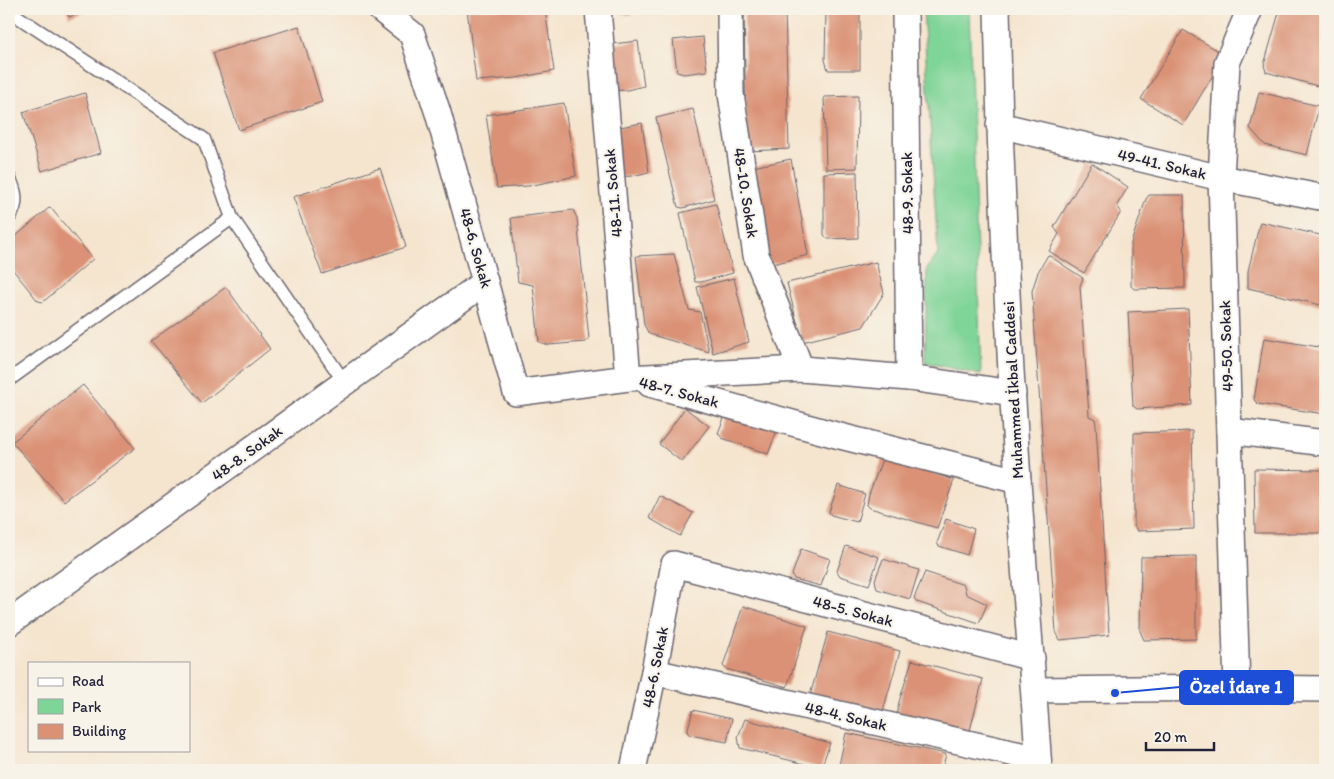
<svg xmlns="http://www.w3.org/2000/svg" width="1334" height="779" viewBox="0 0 1334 779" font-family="Itim,sans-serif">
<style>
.green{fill:#7fd498;stroke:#507b6a}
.building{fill:#da9174}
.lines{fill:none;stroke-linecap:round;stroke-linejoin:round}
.lane-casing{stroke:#6c666f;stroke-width:15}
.street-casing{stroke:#6c666f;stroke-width:28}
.lane{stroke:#fff;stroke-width:12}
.street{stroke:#fff;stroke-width:25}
.labels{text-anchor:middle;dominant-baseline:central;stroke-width:4;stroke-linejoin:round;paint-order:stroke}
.street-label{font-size:16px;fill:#22223b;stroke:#f7f3e8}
.leader{fill:none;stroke:#1d4ed8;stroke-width:2}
.callout-dot{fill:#1d4ed8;stroke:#f7f3e8;stroke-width:2}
.callout{fill:#1d4ed8;stroke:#1d4ed8;stroke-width:2}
.callout-label{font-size:18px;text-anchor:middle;font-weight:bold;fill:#fff}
</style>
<rect width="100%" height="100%" fill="#f7f3e8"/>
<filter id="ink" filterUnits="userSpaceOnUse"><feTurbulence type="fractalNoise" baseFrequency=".02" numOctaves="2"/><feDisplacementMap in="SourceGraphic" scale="10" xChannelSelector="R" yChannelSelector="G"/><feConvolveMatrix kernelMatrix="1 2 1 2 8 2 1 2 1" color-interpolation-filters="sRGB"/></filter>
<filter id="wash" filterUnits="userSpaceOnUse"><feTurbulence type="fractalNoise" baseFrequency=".0096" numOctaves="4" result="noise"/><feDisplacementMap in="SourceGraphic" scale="20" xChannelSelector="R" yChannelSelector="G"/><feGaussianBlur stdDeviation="1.12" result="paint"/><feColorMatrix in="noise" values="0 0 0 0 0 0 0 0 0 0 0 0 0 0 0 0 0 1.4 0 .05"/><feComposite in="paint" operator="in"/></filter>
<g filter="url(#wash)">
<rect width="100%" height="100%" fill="#f5e5cf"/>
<!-- green -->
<polygon class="green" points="923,9 969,9 981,375 925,362 927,269 938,254"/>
<g id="blocks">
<!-- building -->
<g class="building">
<polygon points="66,9 91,9 69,17"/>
<polygon points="467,9 545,9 554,71 516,78 476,81"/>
<polygon points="619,9 659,9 659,10 627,15 619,12"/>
<polygon points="744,9 785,9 789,149 749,151 746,144"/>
<polygon points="826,9 860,9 860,70 828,70 825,60"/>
<polygon points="1280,9 1314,9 1325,12 1325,88 1266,72 1264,65"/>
<polygon points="299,26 322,102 239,130 213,53"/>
<polygon points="1183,30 1225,55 1183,125 1141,99"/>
<polygon points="703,37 707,71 684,74 677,72 673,40"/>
<polygon points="638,41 644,86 627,90 609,91 604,45"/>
<polygon points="1259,92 1319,106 1307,155 1265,145 1250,128"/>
<polygon points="85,93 101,153 42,171 23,112"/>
<polygon points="858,96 857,168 826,169 824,97"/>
<polygon points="564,103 576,176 529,186 497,188 486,115"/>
<polygon points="693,109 714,199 683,208 678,207 656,118"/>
<polygon points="642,123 649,172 632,176 615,177 609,129"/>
<polygon points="791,159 808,255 777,263 769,263 753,167"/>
<polygon points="1092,163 1128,187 1117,205 1121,212 1084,273 1049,251 1059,234 1054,227"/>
<polygon points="380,168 406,247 322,274 293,197"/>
<polygon points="857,172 858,238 828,239 824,235 824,173"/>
<polygon points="1149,195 1184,195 1185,288 1134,289 1131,286 1131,243 1146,199"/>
<polygon points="716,204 733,273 701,282 695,282 680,213"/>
<polygon points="50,207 93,259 43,302 38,301 9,265 9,242"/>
<polygon points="573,210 577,218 589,339 586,342 548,345 539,342 533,285 518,282 511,218"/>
<polygon points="1260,222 1325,236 1325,306 1248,288 1248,271"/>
<polygon points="674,254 689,310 700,312 709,352 649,334 644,325 636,256"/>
<polygon points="1048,255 1083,278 1080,286 1089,416 1095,419 1096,425 1109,635 1060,640 1056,632 1032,291 1038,272"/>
<polygon points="876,262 884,293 863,327 802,342 787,283"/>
<polygon points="734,278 749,342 713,353 697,287"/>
<polygon points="226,287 270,349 202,403 151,341"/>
<polygon points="1188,309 1192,405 1137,409 1133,406 1128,312"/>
<polygon points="1264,338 1325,348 1325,414 1258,404 1254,400"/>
<polygon points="83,385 135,448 64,501 12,442"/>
<polygon points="730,403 780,423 768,454 722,438 718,433"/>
<polygon points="685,408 709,426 682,462 659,444"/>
<polygon points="1192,431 1194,529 1137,531 1134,525 1134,433"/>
<polygon points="883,457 954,480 937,528 870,508 867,505 869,494"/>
<polygon points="1254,469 1325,470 1325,533 1255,533"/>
<polygon points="838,485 865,494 857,522 831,515 829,512"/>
<polygon points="660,496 693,513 680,536 649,518"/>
<polygon points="946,519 974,529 967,555 939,546 937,543"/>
<polygon points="846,546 879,557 869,585 840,576 837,571"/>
<polygon points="801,549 830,559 821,586 794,579 792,575"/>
<polygon points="1196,556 1196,639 1144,640 1140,631 1141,557"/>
<polygon points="883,559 919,570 910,599 877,589 875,580"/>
<polygon points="925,572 964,585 966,594 987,604 979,623 917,602 914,598"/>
<polygon points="743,606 807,626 787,687 726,669 723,666"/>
<polygon points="828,632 900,651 881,718 813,700 811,692"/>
<polygon points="912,660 983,679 966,746 894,725 899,702"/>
<polygon points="693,710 732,719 727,742 690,735 687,732"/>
<polygon points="745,719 830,743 821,768 740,748 738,737"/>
<polygon points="846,733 946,754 942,770 838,770"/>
<polygon points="955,765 977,769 977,770 954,770"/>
</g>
</g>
</g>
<g filter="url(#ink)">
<use href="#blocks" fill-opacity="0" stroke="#6c666f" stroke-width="1"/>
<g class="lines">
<defs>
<g id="lane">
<polyline points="9,11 204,139 232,218 9,380"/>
<path d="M9 177C16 191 19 204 9 218"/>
<polyline points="232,218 345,383"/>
</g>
<g id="street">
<polyline points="380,9 412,34 438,113 516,393 628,378 801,369 909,378 1013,393"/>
<polyline points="598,9 628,378"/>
<polyline points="730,9 731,94 756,255 801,369"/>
<polyline points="905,9 909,378"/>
<path d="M997 9C1000 166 1007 323 1018 480 1024 577 1033 673 1039 770"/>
<polyline points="999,125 1221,178 1325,198"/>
<polyline points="650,384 836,435 1018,481"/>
<polyline points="1229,431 1325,443"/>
<polyline points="9,623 485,282"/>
<polyline points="654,672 1038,759"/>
<polyline points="1237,688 1221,178 1227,63 1250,9"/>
<polyline points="1034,690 1237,688 1325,689"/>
<polyline points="633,770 654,672 674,564 1032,658"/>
</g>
</defs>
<!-- lane casing -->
<use href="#lane" class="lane-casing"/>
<!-- street casing -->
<use href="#street" class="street-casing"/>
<!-- lane -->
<use href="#lane" class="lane"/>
<!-- street -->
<use href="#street" class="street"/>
</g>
</g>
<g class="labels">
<!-- street labels -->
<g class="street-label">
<text transform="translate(1162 164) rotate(13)">49-41. Sokak</text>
<text transform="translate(613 193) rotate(-95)">48-11. Sokak</text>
<text transform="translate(746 193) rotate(81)">48-10. Sokak</text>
<text transform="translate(907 193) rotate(-91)">48-9. Sokak</text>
<text transform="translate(476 248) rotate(74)">48-6. Sokak</text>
<text transform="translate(1226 346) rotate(-92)">49-50. Sokak</text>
<text transform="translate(1013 390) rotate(-93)">Muhammed İkbal Caddesi</text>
<text transform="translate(679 392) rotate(15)">48-7. Sokak</text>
<text transform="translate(247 453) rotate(-36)">48-8. Sokak</text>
<text transform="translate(853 611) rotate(15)">48-5. Sokak</text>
<text transform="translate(655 667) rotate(-79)">48-6. Sokak</text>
<text transform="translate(846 716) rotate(13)">48-4. Sokak</text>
</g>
</g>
<!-- callouts -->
<path class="leader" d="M1115 693L1180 687"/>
<circle class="callout-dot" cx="1115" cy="693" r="5"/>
<rect class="callout" x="1180" y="671" width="113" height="33" rx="5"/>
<g class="callout-label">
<text x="1236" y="693">Özel İdare 1</text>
</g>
<!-- margin -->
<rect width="1334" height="779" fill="none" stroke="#f7f3e8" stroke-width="30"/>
<!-- legend -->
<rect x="28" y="662" width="162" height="90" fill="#f7f3e8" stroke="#a29fa3"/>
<rect x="38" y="678" width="25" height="8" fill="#ffffff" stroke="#a29fa3"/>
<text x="72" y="686" font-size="15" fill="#22223b">Road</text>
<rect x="38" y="699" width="25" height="15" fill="#7fd498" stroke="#a29fa3"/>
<text x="72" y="712" font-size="15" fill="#22223b">Park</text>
<rect x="38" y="724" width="25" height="15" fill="#da9174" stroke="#a29fa3"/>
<text x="72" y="736" font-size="15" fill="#22223b">Building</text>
<!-- scale -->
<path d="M1146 742v8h68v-8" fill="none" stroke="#22223b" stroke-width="2.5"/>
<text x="1154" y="742" font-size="15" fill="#22223b" stroke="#f7f3e8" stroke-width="4" paint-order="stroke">20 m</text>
</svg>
